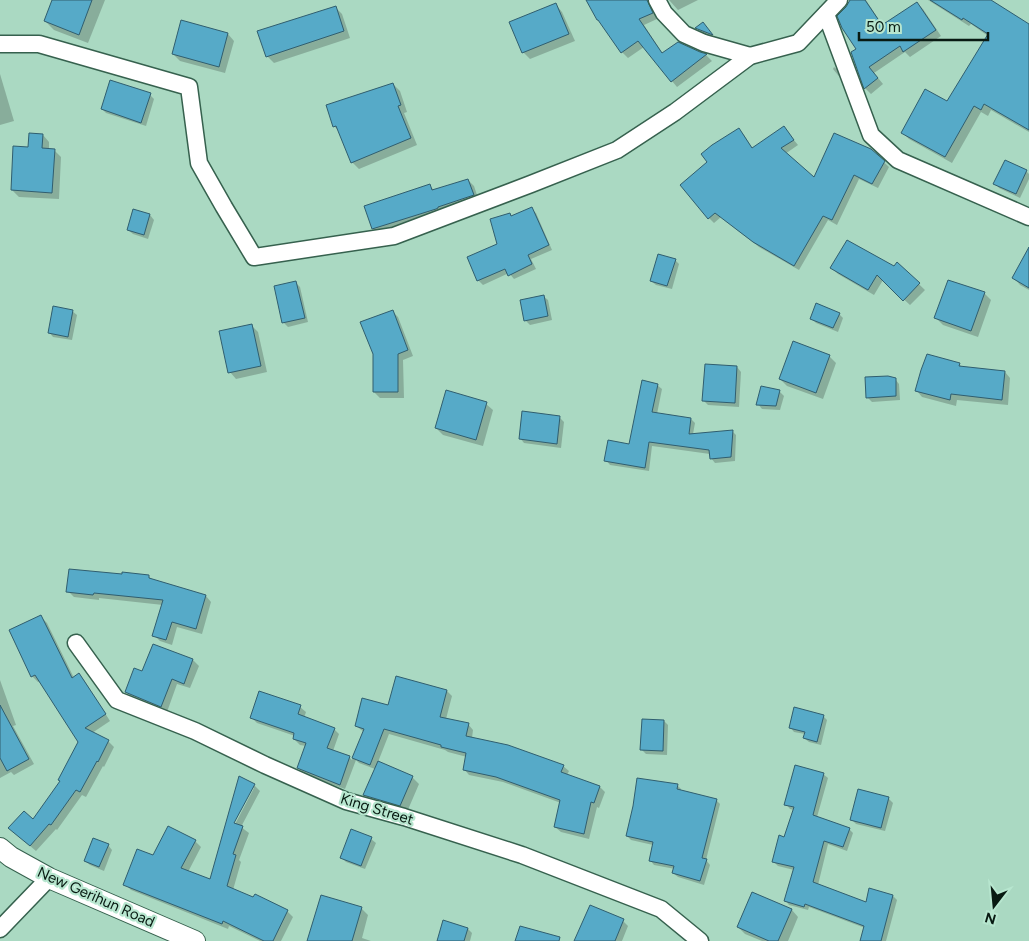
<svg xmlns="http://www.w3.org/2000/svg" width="1029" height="941" viewBox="0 0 1029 941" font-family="Figtree,sans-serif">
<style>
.shadow{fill:#0003;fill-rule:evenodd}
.building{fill:#56aac8;stroke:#305e6f}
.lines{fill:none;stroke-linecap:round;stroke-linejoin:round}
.minor-casing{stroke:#36614e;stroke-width:19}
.tertiary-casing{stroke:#36614e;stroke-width:22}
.minor{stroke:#fff;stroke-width:16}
.tertiary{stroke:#fff;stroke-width:20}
.labels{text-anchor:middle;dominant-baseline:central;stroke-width:4.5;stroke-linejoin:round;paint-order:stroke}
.street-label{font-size:15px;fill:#081a12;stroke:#b7e6cf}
</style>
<rect width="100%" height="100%" fill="#aad9c2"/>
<!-- shadow -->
<g class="shadow">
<polygon points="53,0 105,0 88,43 54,30 45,21"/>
<polygon points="588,0 655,0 652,7 657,19 644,25 663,54 699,53 706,55 712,61 677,87 644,47 628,58 622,52"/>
<polygon points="669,0 698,0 678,10"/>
<polygon points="850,0 866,0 883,26 917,3 923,9 941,36 910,57 905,52 874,73 883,84 871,94 865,88 852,53 857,49"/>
<polygon points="928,0 989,0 1029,26 1029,132 991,110 988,116 981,112 952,163 909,139 902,132 948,103 988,36 971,24 969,26"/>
<polygon points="556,5 562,12 575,41 530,59 523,52"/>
<polygon points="335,7 342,14 350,38 274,63 267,56"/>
<polygon points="697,28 709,31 716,40 703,35"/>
<polygon points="228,34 234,41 225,73 180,61 173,54"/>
<polygon points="834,67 839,71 842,80 833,69"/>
<polygon points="0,74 14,121 0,125"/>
<polygon points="393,84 400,91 407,112 404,113 417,145 359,169 352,162 339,131 334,126"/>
<polygon points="150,95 154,99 146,126 106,113 102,109"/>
<polygon points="784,128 798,145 785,154 815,179 871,150 889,167 878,188 859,179 837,225 828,220 799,270 759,247 721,217 714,223 709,218 709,162 739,130 744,135 753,149"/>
<polygon points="43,135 49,142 49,149 54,150 61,157 59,199 19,197 12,190 30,149"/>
<polygon points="1026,171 1029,174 1029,179 1020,198 999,188 995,183"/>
<polygon points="468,180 474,186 479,201 379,235 373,229 430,186 435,191"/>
<polygon points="531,209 536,213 552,250 531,259 536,269 514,279 509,273 483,285 478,280 499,244 510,214 512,217"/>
<polygon points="150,215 154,220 148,239 133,234 128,230"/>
<polygon points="1029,250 1029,290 1020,285 1014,278"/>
<polygon points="675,260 679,264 672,289 656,285 651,281"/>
<polygon points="898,264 925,290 910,305 883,280 874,295 838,274 832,268 894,268"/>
<polygon points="296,283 300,287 308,322 288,327 283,322"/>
<polygon points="984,293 991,300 978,337 943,325 936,318"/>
<polygon points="543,296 548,300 552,320 530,325 526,321"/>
<polygon points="72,311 77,315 72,340 53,337 49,332"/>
<polygon points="392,311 398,317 413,356 403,360 404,398 380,398 374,392"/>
<polygon points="839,314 843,318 838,332 816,323 812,319"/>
<polygon points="251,325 258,332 267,372 236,379 230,372"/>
<polygon points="829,356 836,363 823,399 787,386 780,379"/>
<polygon points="959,364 963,368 1005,372 1010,378 1008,405 957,400 956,406 922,397 917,391"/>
<polygon points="737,367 741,372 739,407 708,405 703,400"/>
<polygon points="895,379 899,384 900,400 872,402 867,397"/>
<polygon points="657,385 662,389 657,414 691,419 695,423 693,434 732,431 736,435 735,461 715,463 711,458 710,454 652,446 649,471 610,465 606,460 630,446"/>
<polygon points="780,392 784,396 780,410 762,409 758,404"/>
<polygon points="486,404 493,410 483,446 443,435 436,428"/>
<polygon points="523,413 560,418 564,422 561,448 524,443 520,438"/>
<polygon points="148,576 152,580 206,596 211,602 202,634 177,627 172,645 160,641 154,635 163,605 99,598 99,600 74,597 68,591"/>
<polygon points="41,617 47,623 74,678 79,675 84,680 110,721 92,733 108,741 114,747 104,767 103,766 86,797 82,795 57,830 56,829 36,851 16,834 34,821 61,782 80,742 40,681 38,682 32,676"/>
<polygon points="153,645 193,660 199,666 190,688 177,684 167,712 132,698 126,692 143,672"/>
<polygon points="397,678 447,691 452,696 446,719 468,724 473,730 472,738 563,766 569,771 567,775 600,787 605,792 599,808 597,807 589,839 561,832 555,827 561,803 503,782 469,775 464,769 467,757 448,752 445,750 389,734 378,762 412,777 419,784 407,812 371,802 364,795 375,769 359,763 356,760 345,789 304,774 298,768 306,746 300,745 294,739 295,736 257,723 251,717 300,707 306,712 304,718 334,729 339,734 333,751 349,757 352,760 364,732 356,726 389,707"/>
<polygon points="0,680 16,725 13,726 34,764 14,775 11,772 0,778"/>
<polygon points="823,716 827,720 821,745 809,742 804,738 805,734 794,732 790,727"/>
<polygon points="664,721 668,725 667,755 646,754 642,750"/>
<polygon points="823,774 828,778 817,817 849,829 853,833 847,851 828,844 818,885 866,903 893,896 897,900 886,941 861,941 865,928 809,907 808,910 789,905 785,900 794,870 778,866 773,861 784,838 794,810 790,809 786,804"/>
<path d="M240 777 254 785 260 791 241 827 249 833 239 860 241 862 233 890 287 911 293 917 281 941H260L229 926 228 929 131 890 125 884 153 856 195 841 201 847 188 872 210 881ZM252 787 254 788 233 828V822Z"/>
<polygon points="677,785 681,789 681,791 716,800 720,804 706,860 710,865 704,885 678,877 673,873 675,869 654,865 650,860 653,845 631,840 627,836"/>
<polygon points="888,798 893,803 885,831 856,824 851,819"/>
<polygon points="371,839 376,843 365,869 346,862 341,857"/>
<polygon points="108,845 112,850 104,871 90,865 85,861"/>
<polygon points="361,908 368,915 362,938 371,941 308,941"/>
<polygon points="792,910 798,917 788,941 762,941 745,934 738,927"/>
<polygon points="623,921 628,926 622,941 575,941"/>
<polygon points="468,929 472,933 470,941 438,941"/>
</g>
<!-- building -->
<g class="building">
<polygon points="52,0 92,0 79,35 44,21"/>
<polygon points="586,0 647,0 653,13 639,19 662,53 678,42 700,52 707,54 671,82 638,41 621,53 598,20 597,20"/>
<polygon points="850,0 865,0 882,25 917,2 936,30 903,52 900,46 869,67 878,78 864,89 851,52 856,49 842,28 837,16 846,7"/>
<polygon points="930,0 991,0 1029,24 1029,130 984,104 981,110 974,106 945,157 901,133 925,89 947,101 988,34 963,18 962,20"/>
<polygon points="556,3 569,34 522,53 509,22"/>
<polygon points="336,6 344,31 266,57 257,31"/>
<polygon points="181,20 228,33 219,67 172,54"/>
<polygon points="703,22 713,35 695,28"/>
<polygon points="110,80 151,93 141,123 101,109"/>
<polygon points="393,83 401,105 398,106 411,138 351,163 336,126 333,127 326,105"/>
<polygon points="784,126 794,140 781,148 814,177 834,133 871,149 885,161 872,184 854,175 832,220 823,216 794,266 753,242 715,213 708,219 680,185 707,162 701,154 712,145 739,128 752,148"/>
<polygon points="29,133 43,134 42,148 55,149 52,193 11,190 13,146 28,147"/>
<polygon points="1005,160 1027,170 1016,194 993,184"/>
<polygon points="468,179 474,195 438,207 438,208 436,209 372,229 364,206 430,184 432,190"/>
<polygon points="532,207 549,245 528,255 532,264 508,276 505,269 477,281 467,257 497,244 490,219 510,213 511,216"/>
<polygon points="133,209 150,214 144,235 127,230"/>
<polygon points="847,240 894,266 897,262 920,283 903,301 877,275 868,290 830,268"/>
<polygon points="1029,247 1029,288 1012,278"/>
<polygon points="658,254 676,259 667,286 650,281"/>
<polygon points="948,280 985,292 971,331 934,318"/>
<polygon points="296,281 305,318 282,323 274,286"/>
<polygon points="544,295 548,316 524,321 520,300"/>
<polygon points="816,303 840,313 833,328 810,319"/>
<polygon points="53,306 73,310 68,337 48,333"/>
<polygon points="393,310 408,350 398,354 398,392 373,392 373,354 360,322"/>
<polygon points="252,324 261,366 228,373 219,331"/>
<polygon points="793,341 830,355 816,393 779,379"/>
<polygon points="927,354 960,363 959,366 1005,371 1002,400 951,394 950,400 915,391 921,370"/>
<polygon points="705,364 737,366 735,403 702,401"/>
<polygon points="888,376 896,378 896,396 866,398 865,377"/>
<polygon points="642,380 658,384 652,412 691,418 689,434 733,430 731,457 710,459 709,450 649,442 645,468 604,461 608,440 629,444"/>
<polygon points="761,386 780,390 776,406 756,405"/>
<polygon points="446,390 487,402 476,440 435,428"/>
<polygon points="522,411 560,416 557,444 519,439"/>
<polygon points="69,569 122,574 122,572 149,575 149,578 206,595 196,629 172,622 166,640 152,636 163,600 94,593 93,595 66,592"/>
<polygon points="41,615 72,678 79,673 106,714 85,728 109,740 98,762 97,761 80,792 76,790 51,825 49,824 30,846 8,828 24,811 33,819 60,781 58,780 78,742 35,675 31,677 9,630"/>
<polygon points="153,644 193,659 184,684 172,679 161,707 125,692 134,668 142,671"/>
<polygon points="396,676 447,690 440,717 469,723 466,736 508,745 564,765 561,772 600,786 594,803 591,802 584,834 554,827 560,800 496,777 463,770 466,753 441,747 441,745 384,729 370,765 352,758 364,729 355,726 362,698 388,705"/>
<polygon points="259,691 301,705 298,714 335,728 327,748 350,756 340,785 297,768 306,743 293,739 294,733 250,718"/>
<polygon points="0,705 29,759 7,771 0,758"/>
<polygon points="794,707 824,715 817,742 803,738 805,732 789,728"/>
<polygon points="642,719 664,720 663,751 640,750"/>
<polygon points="378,761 413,776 400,806 363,795"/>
<polygon points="795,765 824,773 813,815 850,828 843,847 824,841 813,882 866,902 869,888 893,895 881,941 860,941 864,926 805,904 804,907 784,901 794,867 772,862 779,835 784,837 794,807 784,805"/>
<polygon points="239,776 255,784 234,823 243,826 233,854 236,855 227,886 253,897 255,894 288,910 273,941 264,941 223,921 222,924 123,885 137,849 153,855 168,826 196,840 181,868 210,879"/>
<polygon points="637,778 678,784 677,789 717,799 702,858 707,859 700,881 672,873 674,866 649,861 653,842 626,836 633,806"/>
<polygon points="858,789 889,797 881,828 850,820"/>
<polygon points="351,829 372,837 361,866 340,858"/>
<polygon points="93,838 109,844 99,867 84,861"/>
<polygon points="752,892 792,909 778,941 769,941 737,927"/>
<polygon points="321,895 362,907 352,941 307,941"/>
<polygon points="590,905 624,919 615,941 574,941"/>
<polygon points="443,920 468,928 464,941 437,941"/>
<polygon points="520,926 560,937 559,941 515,941"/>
</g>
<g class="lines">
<defs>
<g id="minor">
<polyline points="657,0 664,13 684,34 704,43 750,56"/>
<polyline points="826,14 871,135 898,160 1029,217"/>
<polyline points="0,44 39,44 189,87 199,163 224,207 254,257 394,236 531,184 617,150 675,112 750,56 798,43 839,0"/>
<polyline points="76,643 117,700 195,731 265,765 346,801 404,817 522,855 661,909 700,941"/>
<polyline points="0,929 49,878"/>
</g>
<polyline id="tertiary" points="0,848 11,857 49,878 195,941"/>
</defs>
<!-- minor casing -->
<use href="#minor" class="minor-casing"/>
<!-- tertiary casing -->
<use href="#tertiary" class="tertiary-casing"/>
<!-- minor -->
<use href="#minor" class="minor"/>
<!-- tertiary -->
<use href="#tertiary" class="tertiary"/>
</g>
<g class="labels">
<!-- street labels -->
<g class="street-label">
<text transform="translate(377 809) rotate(17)">King Street</text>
<text transform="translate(96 897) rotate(24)">New Gerihun Road</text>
</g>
</g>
<!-- north arrow -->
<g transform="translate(994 906) rotate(196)" stroke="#b7e6cf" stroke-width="4" paint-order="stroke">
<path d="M0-4L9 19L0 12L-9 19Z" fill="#081a12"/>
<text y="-8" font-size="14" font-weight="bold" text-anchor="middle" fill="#081a12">N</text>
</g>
<!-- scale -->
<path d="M859 32v8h129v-8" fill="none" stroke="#081a12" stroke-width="2.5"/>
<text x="866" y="32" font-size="15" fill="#081a12" stroke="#b7e6cf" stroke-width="4" paint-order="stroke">50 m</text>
</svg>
